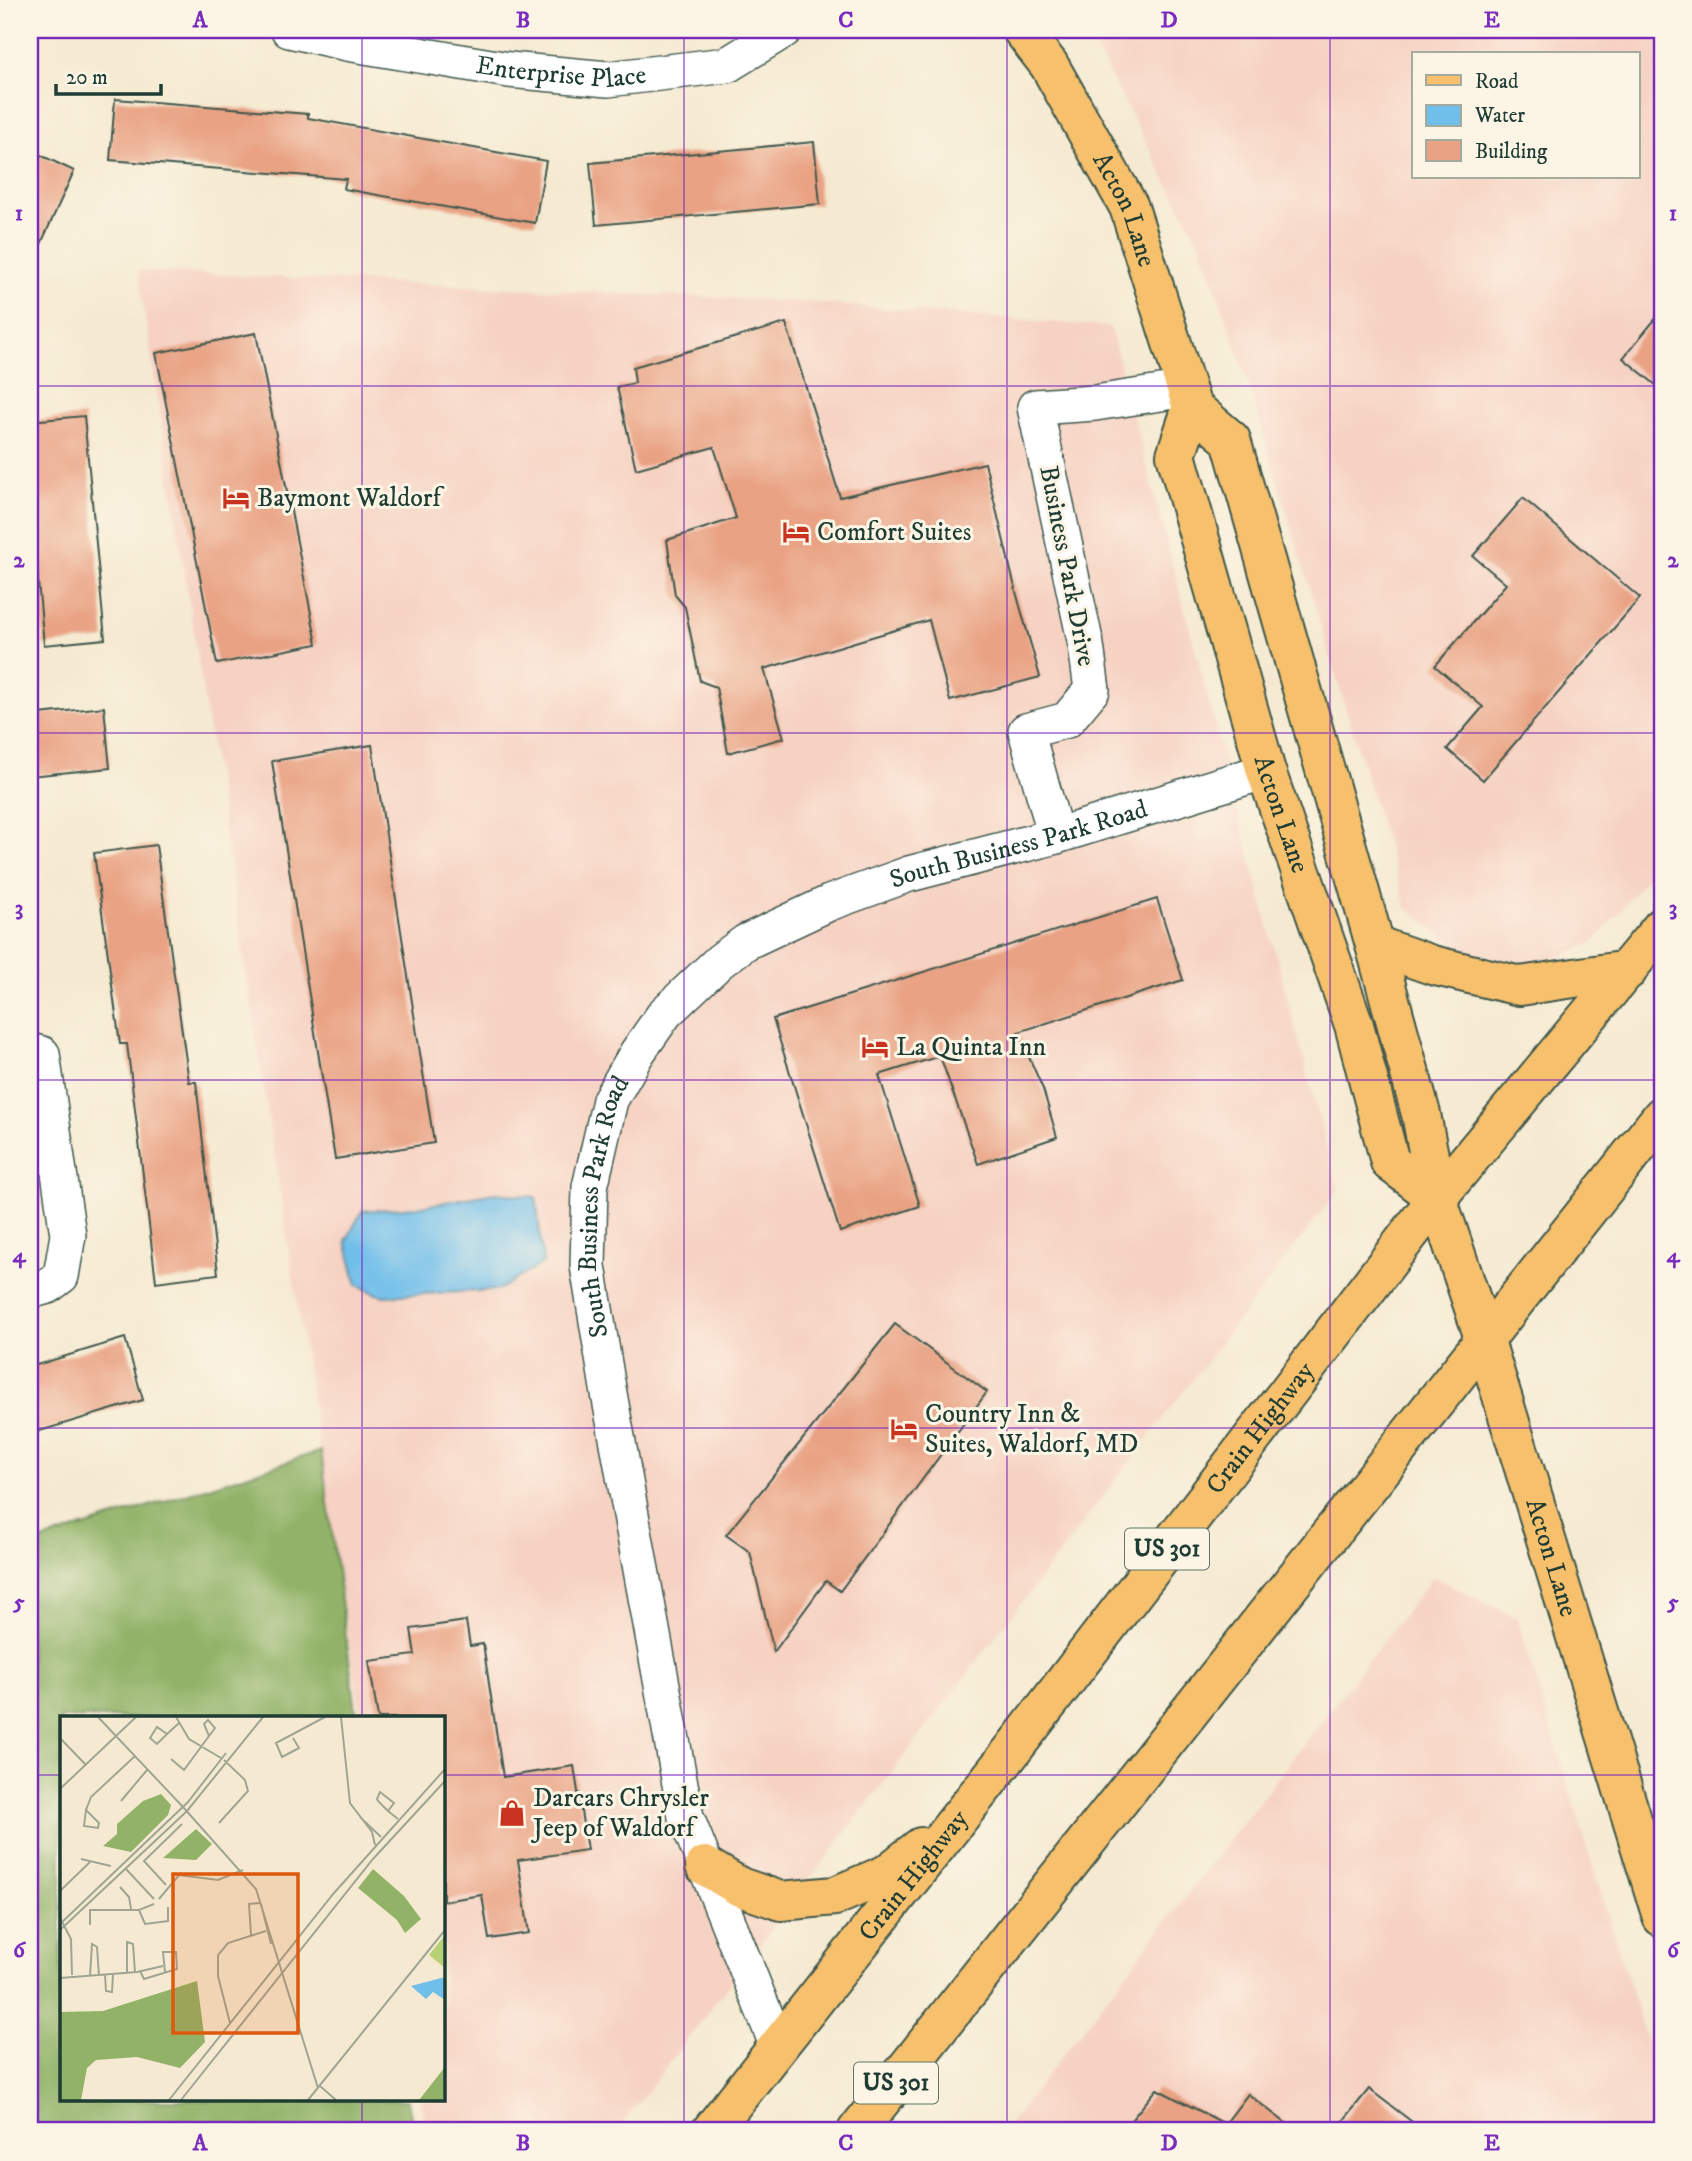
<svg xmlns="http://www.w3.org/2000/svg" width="1692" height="2161" viewBox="0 0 1692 2161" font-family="'IM FELL DW Pica',serif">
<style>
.built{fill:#f6d2c3;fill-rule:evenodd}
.forest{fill:#91b267;stroke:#58784e;stroke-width:2}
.water{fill:#70beea;stroke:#487e8f;stroke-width:2}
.building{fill:#e9a283}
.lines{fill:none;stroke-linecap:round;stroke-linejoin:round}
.minor-casing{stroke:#3f574c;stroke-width:38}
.major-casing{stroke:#3f574c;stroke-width:42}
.highway-casing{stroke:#3f574c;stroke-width:42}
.minor{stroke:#fff;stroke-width:35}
.major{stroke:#f7c06c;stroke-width:38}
.highway{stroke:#f7c06c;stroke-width:38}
.grid{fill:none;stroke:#7b2cbf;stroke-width:2;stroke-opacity:0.55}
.labels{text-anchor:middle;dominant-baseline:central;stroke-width:6;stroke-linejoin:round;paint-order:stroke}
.shield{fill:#fcf5e5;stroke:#617469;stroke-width:2}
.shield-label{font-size:24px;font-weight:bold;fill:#1f3d34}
.street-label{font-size:26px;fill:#1f3d34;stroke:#fcf5e5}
.poi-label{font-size:26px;fill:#1f3d34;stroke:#fcf5e5;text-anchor:start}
.inset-road{fill:none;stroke:#9fa592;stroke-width:2}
.view{fill:#de580e;fill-opacity:0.15;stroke:#de580e;stroke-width:3.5}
.inset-edge{fill:none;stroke:#1f3d34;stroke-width:3.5}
.neatline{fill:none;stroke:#7b2cbf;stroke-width:2.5}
.grid-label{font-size:23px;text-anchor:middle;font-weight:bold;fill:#7b2cbf}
</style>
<rect width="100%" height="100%" fill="#fcf5e5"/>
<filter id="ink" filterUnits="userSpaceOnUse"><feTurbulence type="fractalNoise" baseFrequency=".0143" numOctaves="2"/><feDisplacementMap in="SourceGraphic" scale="14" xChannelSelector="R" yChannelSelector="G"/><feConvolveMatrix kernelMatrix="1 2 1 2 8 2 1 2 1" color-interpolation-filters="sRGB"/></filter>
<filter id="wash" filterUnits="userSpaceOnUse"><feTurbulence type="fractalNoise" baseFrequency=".00686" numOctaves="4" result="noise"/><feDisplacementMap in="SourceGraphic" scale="28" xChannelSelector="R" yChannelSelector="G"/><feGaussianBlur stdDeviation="1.57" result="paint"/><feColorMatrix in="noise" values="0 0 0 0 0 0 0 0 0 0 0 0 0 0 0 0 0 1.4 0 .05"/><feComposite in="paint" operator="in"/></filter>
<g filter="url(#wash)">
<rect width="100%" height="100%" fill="#f5ead1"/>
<!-- built -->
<g class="built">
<path d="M1086 30H1662V859L1594 943 1529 968 1462 950 1406 908 1243 367 1201 246ZM1414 54H1638V177H1414Z"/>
<polygon points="138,271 791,301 1110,327 1338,1190 617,2131 425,2131 420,2100 443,2100 443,1718 361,1718"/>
<polygon points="1433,1577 1517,1618 1662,2091 1662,2131 1004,2131"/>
</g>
<!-- forest -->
<polygon class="forest" points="321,1451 357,1718 61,1718 61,2100 408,2100 413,2131 30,2131 30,1544"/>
<!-- water -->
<polygon class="water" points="495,1193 536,1197 543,1263 498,1290 382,1296 357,1285 346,1241 362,1211 417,1207"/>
<g id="blocks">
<!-- building -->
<g class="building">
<polygon points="115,99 308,114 308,118 546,161 535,223 344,189 346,179 110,160"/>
<polygon points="814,142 820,204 596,225 590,163"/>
<polygon points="30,150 74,171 30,268"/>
<polygon points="1662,311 1662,390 1623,358"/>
<polygon points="786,323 840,497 985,463 1016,592 1040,677 950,701 929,620 764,669 784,738 728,753 716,687 700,681 685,607 675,595 667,540 736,518 714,447 636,469 617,387 635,383 633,367"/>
<polygon points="256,333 317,644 217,664 156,353"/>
<polygon points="84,416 105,639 44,645 30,496 30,421"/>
<polygon points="1523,498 1640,598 1483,780 1447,749 1483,707 1435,666 1506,584 1473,556"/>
<polygon points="104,707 110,768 30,776 30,715"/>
<polygon points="372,745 434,1143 335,1159 272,761"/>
<polygon points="156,845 189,1082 196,1082 218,1274 156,1282 127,1044 120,1044 94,853"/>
<polygon points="1157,899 1183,980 1018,1032 1043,1089 1057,1137 978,1164 940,1056 879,1075 920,1206 840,1232 773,1019"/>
<polygon points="895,1324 987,1392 840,1591 826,1581 774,1652 750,1552 726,1535"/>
<polygon points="125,1338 143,1400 30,1434 30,1367"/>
<polygon points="466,1621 470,1646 483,1644 503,1777 574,1766 587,1850 518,1860 529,1933 489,1939 482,1895 443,1901 443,1718 378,1718 369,1661 415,1655 411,1629"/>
<polygon points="1157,2089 1225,2124 1248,2094 1296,2131 1122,2131"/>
<polygon points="1369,2089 1424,2131 1335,2131"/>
</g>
</g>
</g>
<g filter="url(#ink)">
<use href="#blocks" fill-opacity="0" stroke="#3f574c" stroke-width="2"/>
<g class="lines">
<defs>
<g id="minor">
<path id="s1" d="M289 30 347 43 509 70 608 79 727 65 784 30"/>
<polyline points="1056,836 1026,731 1067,720 1092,690 1086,645 1035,407 1095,403 1187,389"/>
<polyline points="30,1051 42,1054 68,1235 61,1276 48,1286 30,1291"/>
<path id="s2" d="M778 2047 686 1817 608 1388 588 1266 590 1187 610 1100 637 1053 665 1013 720 961 746 942 829 903 909 874 1056 836 1266 771"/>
</g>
<g id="major">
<path id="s3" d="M1022 30 1049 65 1129 207 1192 407 1231 440 1375 945 1421 1114 1437 1198 1485 1341 1662 1917"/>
<path id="s4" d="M1192 407 1176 455 1266 771 1354 1025 1390 1162 1437 1198"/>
</g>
<g id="highway">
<polyline points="1375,945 1432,965 1520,986 1628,970"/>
<polyline points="705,1866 740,1887 781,1901 835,1896 887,1874 921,1847"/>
<path id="s5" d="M711 2131 1011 1752 1437 1198 1662 927"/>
<polyline points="857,2131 1662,1116"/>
</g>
</defs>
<!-- minor casing -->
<use href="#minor" class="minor-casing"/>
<!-- major casing -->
<use href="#major" class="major-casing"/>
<!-- highway casing -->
<use href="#highway" class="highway-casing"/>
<!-- minor -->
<use href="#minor" class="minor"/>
<!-- major -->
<use href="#major" class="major"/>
<!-- highway -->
<use href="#highway" class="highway"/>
</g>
</g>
<!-- grid -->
<path class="grid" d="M362 30V1718M684 30V2131M1007 30V2131M1330 30V2131M30 386H1662M30 733H1662M30 1080H1662M30 1428H1662M30 1775H61M443 1775H1662M362 2100V2131"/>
<!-- icons -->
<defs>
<symbol id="hotel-bare" viewBox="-9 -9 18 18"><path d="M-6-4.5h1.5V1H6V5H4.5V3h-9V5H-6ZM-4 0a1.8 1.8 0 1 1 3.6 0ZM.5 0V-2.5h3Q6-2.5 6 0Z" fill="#c8321e" stroke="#fcf5e5" stroke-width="2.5" paint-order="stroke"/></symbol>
<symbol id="shop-bare" viewBox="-9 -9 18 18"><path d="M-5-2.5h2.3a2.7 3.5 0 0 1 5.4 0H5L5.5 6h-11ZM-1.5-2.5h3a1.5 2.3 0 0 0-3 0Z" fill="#c8321e" stroke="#fcf5e5" stroke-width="2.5" paint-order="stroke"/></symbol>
</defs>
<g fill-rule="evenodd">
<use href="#hotel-bare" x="217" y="479" width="38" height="38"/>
<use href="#hotel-bare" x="777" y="513" width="38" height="38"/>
<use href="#hotel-bare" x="856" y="1028" width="38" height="38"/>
<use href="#hotel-bare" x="885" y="1410" width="38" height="38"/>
<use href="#shop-bare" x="493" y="1794" width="38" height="38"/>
</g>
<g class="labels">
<!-- shield labels -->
<g class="shield">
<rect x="1125" y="1528.5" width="84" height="41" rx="5"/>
<rect x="854" y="2062.5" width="84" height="41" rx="5"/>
</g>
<g class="shield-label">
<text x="1167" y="1549">US 301</text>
<text x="896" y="2083">US 301</text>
</g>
<!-- street labels -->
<g class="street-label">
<text stroke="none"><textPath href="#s1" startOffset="276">Enterprise Place</textPath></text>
<text stroke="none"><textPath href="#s3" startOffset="208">Acton Lane</textPath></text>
<text transform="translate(1067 566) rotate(79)">Business Park Drive</text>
<text stroke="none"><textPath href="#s4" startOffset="425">Acton Lane</textPath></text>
<text stroke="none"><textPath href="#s2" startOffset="1477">South Business Park Road</textPath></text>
<text stroke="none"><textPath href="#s2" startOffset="868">South Business Park Road</textPath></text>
<text stroke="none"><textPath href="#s5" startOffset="892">Crain Highway</textPath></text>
<text stroke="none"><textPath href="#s3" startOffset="1631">Acton Lane</textPath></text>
<text stroke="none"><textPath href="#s5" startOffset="326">Crain Highway</textPath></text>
</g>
<!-- poi labels -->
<g class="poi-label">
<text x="257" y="498">Baymont Waldorf</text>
<text x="817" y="532">Comfort Suites</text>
<text x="896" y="1047">La Quinta Inn</text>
<text x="925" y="1414">Country Inn &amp;<tspan x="925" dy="30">Suites, Waldorf, MD</tspan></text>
<text x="533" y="1798">Darcars Chrysler<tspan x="533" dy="30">Jeep of Waldorf</tspan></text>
</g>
</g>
<!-- overview -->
<g transform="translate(60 1716)">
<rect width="385" height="385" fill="#f5ead1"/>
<path d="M385 219V252L369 239Z" fill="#b7d076"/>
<path d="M101 78 111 89 108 99 71 136 43 130 57 118V108L83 85ZM136 113 152 128 136 144 103 142ZM313 153 344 180 361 203 345 217 337 204 298 172ZM137 265 145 326 120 352 77 341 36 344 27 352 21 384H0V296L43 295ZM385 351V384H359Z" fill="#91b267"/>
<path d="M385 261V284L373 276 366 283 351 270Z" fill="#70beea"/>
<path class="inset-road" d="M38 1 123 91M116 1 129 23 161 42M281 1 290 87 312 116 315 129M148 4 155 12 149 20 144 8ZM107 18 97 11 90 22 97 28 107 18 119 7M0 22 25 48M233 22 239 32 222 41 216 27 265 1M111 43 124 54 149 20M0 73 76 1M61 85 87 54M123 91 196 173 258 372M26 94 31 81 75 40M26 94 39 107 38 112 24 110ZM328 95 334 87 320 76 317 83 318 85 328 95 338 103M300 101 321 121M159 107 188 75 185 64 164 44M21 143 51 150M66 153 94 183M106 169 84 145 122 108M60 171 69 181 71 193M0 175 30 146M99 183 119 159 158 164 183 154M201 188 211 228M79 194 85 208 108 205V191M0 202 11 223 12 259M0 208 128 86 166 37M30 209V194H79L94 188M0 214 127 95 203 1M191 219 189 188 200 187M80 255 84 263 117 253 116 236H103L105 256M67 257V226L73 228 75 256M45 259 46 275 52 276 53 259M30 260 32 228 37 231 39 260M0 262 77 256 103 250M170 307 158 260V239L168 227 206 215M260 370 276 384M109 384 274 177 385 53M121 384 313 143 385 65M248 384 385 214"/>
<path class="view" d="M113 158H238V317H113Z"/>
<rect width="385" height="385" class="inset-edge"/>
</g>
<!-- margin -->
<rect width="1692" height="2161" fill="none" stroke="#fcf5e5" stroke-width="77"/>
<!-- legend -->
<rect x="1412" y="52" width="228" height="126" fill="#fcf5e5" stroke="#a4ab9e" stroke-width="2"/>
<rect x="1426" y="75" width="35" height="10" fill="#f7c06c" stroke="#a4ab9e" stroke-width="2"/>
<text x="1475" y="88" font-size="21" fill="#1f3d34">Road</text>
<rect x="1426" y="105" width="35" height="21" fill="#70beea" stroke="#a4ab9e" stroke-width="2"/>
<text x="1475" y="122" font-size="21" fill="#1f3d34">Water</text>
<rect x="1426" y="140" width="35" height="21" fill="#e9a283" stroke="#a4ab9e" stroke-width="2"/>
<text x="1475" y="158" font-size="21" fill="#1f3d34">Building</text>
<!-- scale -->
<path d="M56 84v10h105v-10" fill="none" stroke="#1f3d34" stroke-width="3.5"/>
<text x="66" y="84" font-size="21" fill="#1f3d34" stroke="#fcf5e5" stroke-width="5" paint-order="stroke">20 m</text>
<rect x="38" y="38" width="1616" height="2084" class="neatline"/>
<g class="grid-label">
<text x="200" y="27">A</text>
<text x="523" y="27">B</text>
<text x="846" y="27">C</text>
<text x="1169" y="27">D</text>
<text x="1492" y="27">E</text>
<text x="19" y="220">1</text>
<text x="1673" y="220">1</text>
<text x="19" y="567">2</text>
<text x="1673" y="567">2</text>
<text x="19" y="915">3</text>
<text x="1673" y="915">3</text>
<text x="19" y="1262">4</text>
<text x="1673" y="1262">4</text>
<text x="19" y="1609">5</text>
<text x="1673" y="1609">5</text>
<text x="19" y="1957">6</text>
<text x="1673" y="1957">6</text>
<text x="200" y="2150">A</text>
<text x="523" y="2150">B</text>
<text x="846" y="2150">C</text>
<text x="1169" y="2150">D</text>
<text x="1492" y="2150">E</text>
</g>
</svg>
